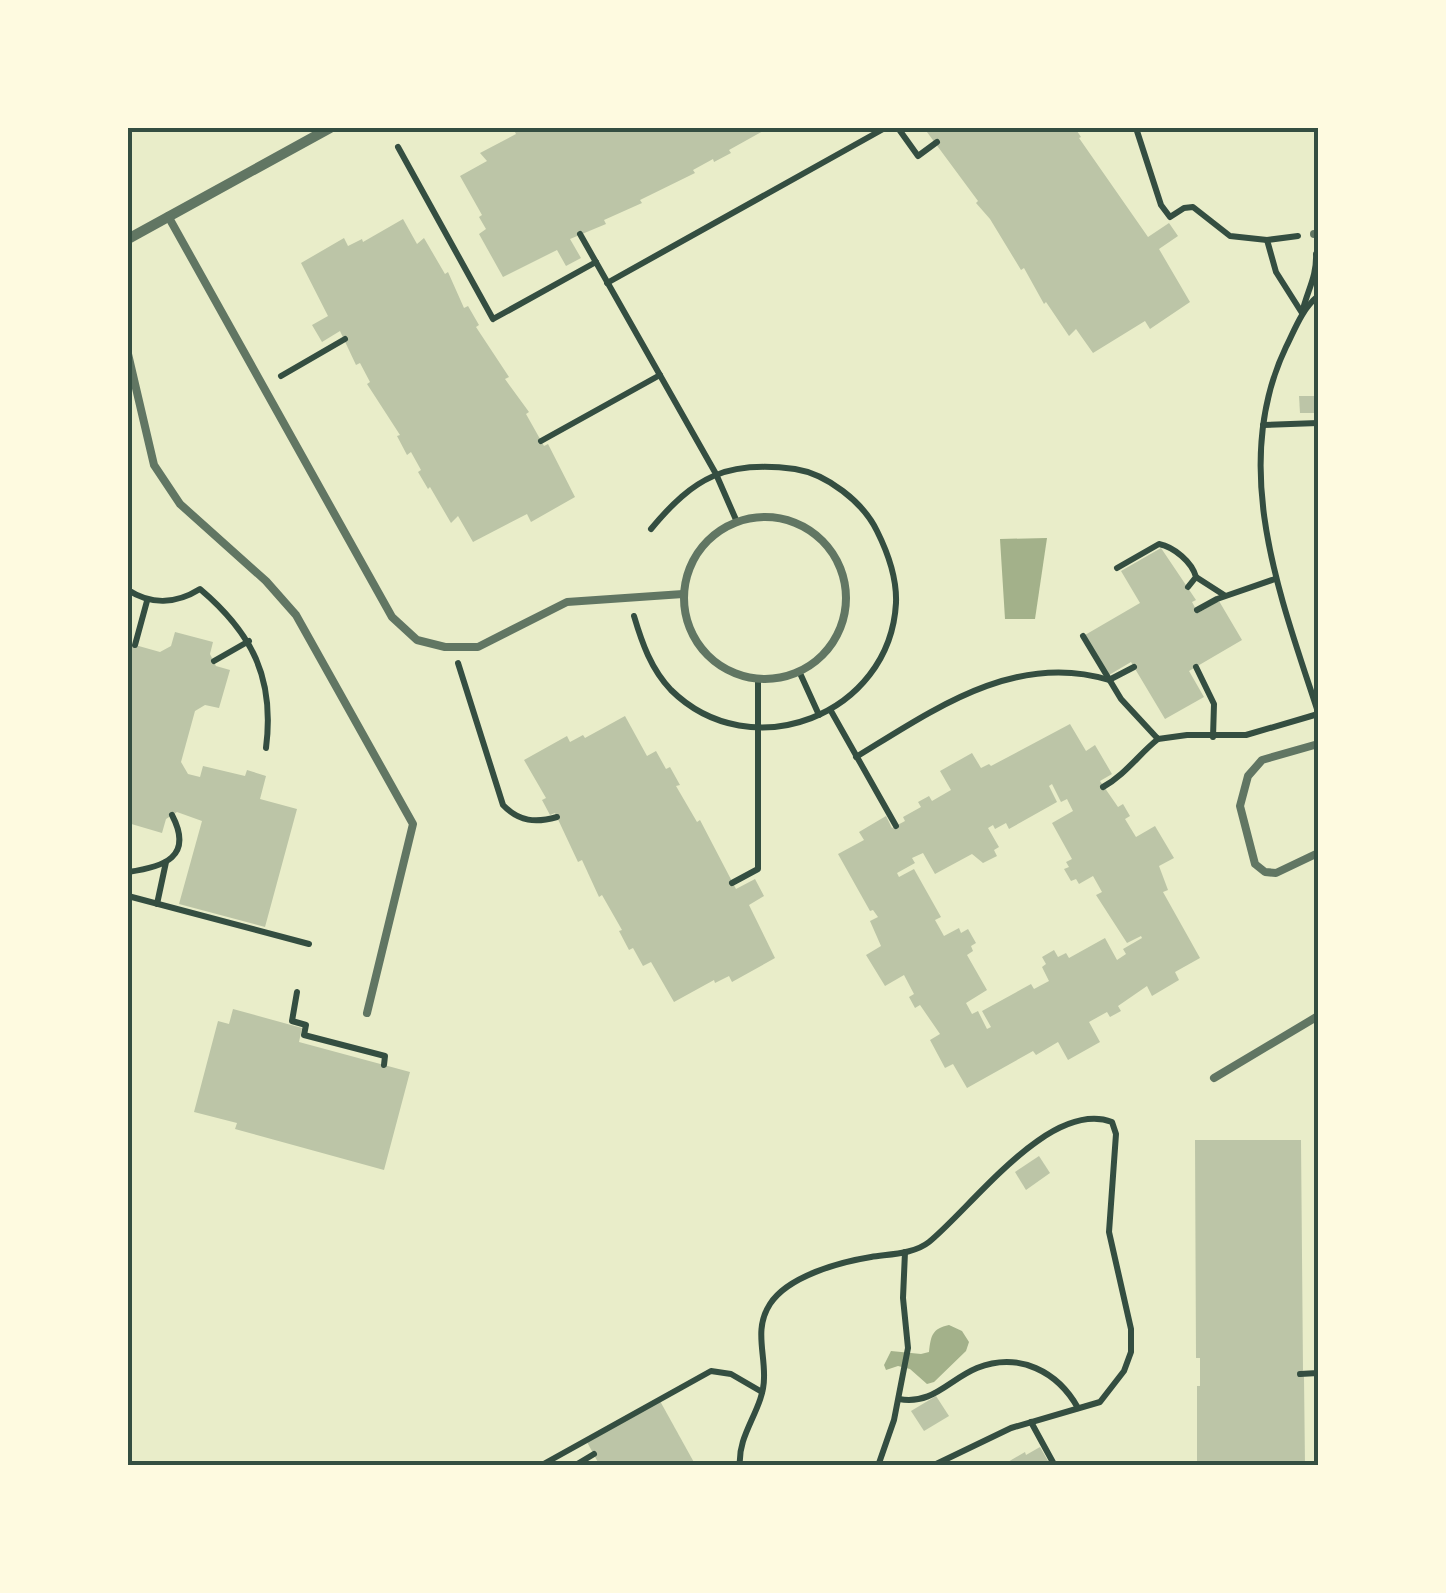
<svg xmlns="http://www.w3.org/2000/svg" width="1446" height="1593" viewBox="0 0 1446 1593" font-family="'Public Sans',sans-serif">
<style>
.water{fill:#a3b18a}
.building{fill:#bcc5a7;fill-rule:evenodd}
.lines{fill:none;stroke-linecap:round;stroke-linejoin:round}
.path{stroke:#344e41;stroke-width:6}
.service{stroke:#617663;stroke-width:8}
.minor{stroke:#617663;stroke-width:10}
.neatline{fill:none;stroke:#344e41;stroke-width:4}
</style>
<rect width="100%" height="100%" fill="#e9edc9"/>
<!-- water -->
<g class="water">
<polygon points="1047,538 1035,619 1005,619 1000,539"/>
<path d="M949 1325 962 1331 969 1342 966 1351 934 1382 927 1384 910 1369 898 1366 886 1370 884 1365 891 1351 921 1354 929 1352C931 1335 932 1329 949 1325Z"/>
</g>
<!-- building -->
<g class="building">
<polygon points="519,128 762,128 765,130 729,150 731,153 714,162 713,159 693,170 695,173 640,200 642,203 604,220 606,224 570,239 581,258 566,266 557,250 503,277 479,234 486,229 479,217 482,215 460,176 487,161 480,153 516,134 514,130"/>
<polygon points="924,128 1075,128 1081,137 1079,138 1148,237 1169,223 1178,236 1159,249 1190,302 1150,329 1145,321 1093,353 1076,329 1069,336 1046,302 1044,304 1024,268 1021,270 990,219 976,203 978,201"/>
<polygon points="403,219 417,244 424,238 445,274 448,272 464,308 468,306 479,325 476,327 509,377 505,379 529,412 526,414 544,446 548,444 575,497 531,522 527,514 473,542 458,516 451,523 430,487 428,489 418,472 421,470 411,452 407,455 397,436 400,435 367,384 370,382 360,363 356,365 340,331 322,342 312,325 328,316 301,263 344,238 348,246 362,239 363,242"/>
<polygon points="1299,396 1318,396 1318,413 1300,413"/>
<polygon points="1161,548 1196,600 1192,602 1198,613 1219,601 1242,640 1189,671 1204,697 1165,719 1131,662 1109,675 1085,635 1140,603 1121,571"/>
<polygon points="175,632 213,642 210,654 216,666 230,670 219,708 205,705 195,711 181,762 188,774 200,777 203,766 245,776 247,770 266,776 260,799 297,809 265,927 179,904 202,821 177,812 166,819 162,833 128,823 128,643 160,652 171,646"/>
<polygon points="625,716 647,756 656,751 666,769 670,767 680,785 676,786 697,822 700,820 736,889 755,879 764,896 749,905 775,958 732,982 729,976 715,983 714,980 674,1002 651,962 643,966 633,948 629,950 619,931 622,930 602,895 599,897 582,860 578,862 555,813 550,815 542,800 546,798 524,760 567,736 570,742 583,735 585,738"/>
<path d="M1070 724 1086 751 1095 745 1112 774 1100 781 1118 807 1123 804 1130 816 1125 819 1136 837 1155 826 1174 858 1159 866 1168 890 1163 892 1200 958 1175 972 1179 980 1152 996 1147 986 1118 1006 1121 1011 1110 1017 1107 1012 1089 1022 1100 1042 1068 1060 1058 1042 1036 1055 1033 1051 967 1088 953 1064 945 1068 930 1040 940 1034 920 1005 915 1008 909 997 914 994 904 975 885 986 866 955 881 946 870 921 878 917 873 910 870 911 838 854 864 840 859 832 886 816 892 828 905 821 903 817 921 807 918 802 929 796 932 801 951 790 940 771 972 753 981 768 989 764 991 766ZM1052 784 1061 802 1067 799 1073 811 1052 823 1072 859 1066 862 1069 867 1064 869 1071 881 1076 879 1079 884 1093 876 1102 892 1096 895 1127 943 1141 936 1142 938 1123 949 1126 954 1117 960 1105 938 1069 958 1066 953 1058 957 1054 950 1042 957 1046 964 1042 967 1049 981 1034 989 1031 984 982 1011 991 1027 987 1029 978 1011 972 1014 966 1003 987 990 967 955 973 951 971 946 976 943 968 929 961 933 959 928 944 936 935 920 941 917 914 869 899 877 897 873 915 863 912 858 923 853 935 874 972 854 983 863 997 856 994 850 999 847 988 828 993 825 995 829 1006 823 1009 829 1057 802 1049 786Z"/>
<polygon points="233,1009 302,1028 299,1042 410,1072 384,1170 235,1129 237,1123 194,1112 218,1021 229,1024"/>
<polygon points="1195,1140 1301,1140 1303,1370 1300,1374 1304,1377 1305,1466 1197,1466 1197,1386 1200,1386 1200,1358 1196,1358"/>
<polygon points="1039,1156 1050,1173 1026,1190 1015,1172"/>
<polygon points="936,1396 949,1416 924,1431 911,1411"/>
<polygon points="660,1401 696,1466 600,1466 587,1442"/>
<polygon points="1040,1447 1051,1466 1001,1466 1025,1452 1026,1455"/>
</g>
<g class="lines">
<!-- path -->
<g class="path">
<polyline points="898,128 918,156 937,142"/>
<polyline points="1136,128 1161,205 1170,217 1184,208 1193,207 1230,236 1267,240 1298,236"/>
<polyline points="398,147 493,319 596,262"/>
<polyline points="580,234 716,474 737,522"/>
<path d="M1267 240 1276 272 1302 313C1307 291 1317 277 1316 254"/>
<polyline points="607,283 885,128"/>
<path d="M1318 296C1302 309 1295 329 1286 347 1229 466 1280 596 1318 712"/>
<polyline points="281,376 345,339"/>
<polyline points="1263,425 1318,423"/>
<polyline points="541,441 660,375"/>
<path d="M1117 568 1159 544C1174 547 1192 562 1196 577L1188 587"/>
<polyline points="1196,577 1224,595"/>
<path d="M128 590C151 605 176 604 200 589 252 633 275 678 266 748"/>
<polyline points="1197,610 1217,599 1275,579"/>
<path d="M634 616C642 643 651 669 671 690 751 769 890 715 896 603 897 577 888 553 877 531 863 502 827 474 795 469 726 460 694 477 651 529"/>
<polyline points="1083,636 1121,699 1158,739 1187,735 1246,735 1318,714"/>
<polyline points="135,645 147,601"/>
<polyline points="214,661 249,641"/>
<path d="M458 663 503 805C519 822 536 823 557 817"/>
<polyline points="1196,667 1214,704 1213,737"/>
<polyline points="799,671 819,715"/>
<polyline points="831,711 896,826"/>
<path d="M856 757C933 710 1015 651 1109 680L1134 667"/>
<path d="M1103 787C1125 775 1139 754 1158 739"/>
<path d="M128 872C164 867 194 857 172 815"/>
<polyline points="732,883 758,869 758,679"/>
<polyline points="128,896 309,944"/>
<polyline points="157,904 166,862"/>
<polyline points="297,992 292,1021 306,1025 304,1035 385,1056 384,1065"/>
<polyline points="1300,1374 1318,1373"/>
<path d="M899 1399C933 1405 948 1380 977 1368 1019 1351 1058 1372 1078 1408"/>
<polyline points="1031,1422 1055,1466"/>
<polyline points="540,1466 711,1371 731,1374 762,1392"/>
<polyline points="574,1466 594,1454"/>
<path d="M740 1466C737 1434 764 1409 764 1378 765 1352 754 1329 770 1304 788 1276 840 1262 871 1257 890 1254 914 1254 929 1242 973 1206 1050 1099 1112 1122L1116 1134 1109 1232 1131 1329V1352L1124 1371 1100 1402 1011 1428 932 1466"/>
<polyline points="878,1466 894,1420 908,1348 903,1298 905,1252"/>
</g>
<!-- service -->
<g class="service">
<polyline points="168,216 392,617 417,640 445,647 478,647 567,602 683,594"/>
<polyline points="1314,234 1318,234"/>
<polyline points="128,354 154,465 180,504 266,581 296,615 413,824 367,1013"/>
<circle cx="765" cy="598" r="81"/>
<polyline points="1318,744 1262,760 1248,776 1240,806 1255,864 1265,872 1276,873 1318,853"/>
<polyline points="1214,1078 1318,1016"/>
</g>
<!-- minor -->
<polyline class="minor" points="128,239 330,128"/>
</g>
<!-- border -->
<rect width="1446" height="1593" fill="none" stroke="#fefae0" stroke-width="260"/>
<rect x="130" y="130" width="1186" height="1333" class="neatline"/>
</svg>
